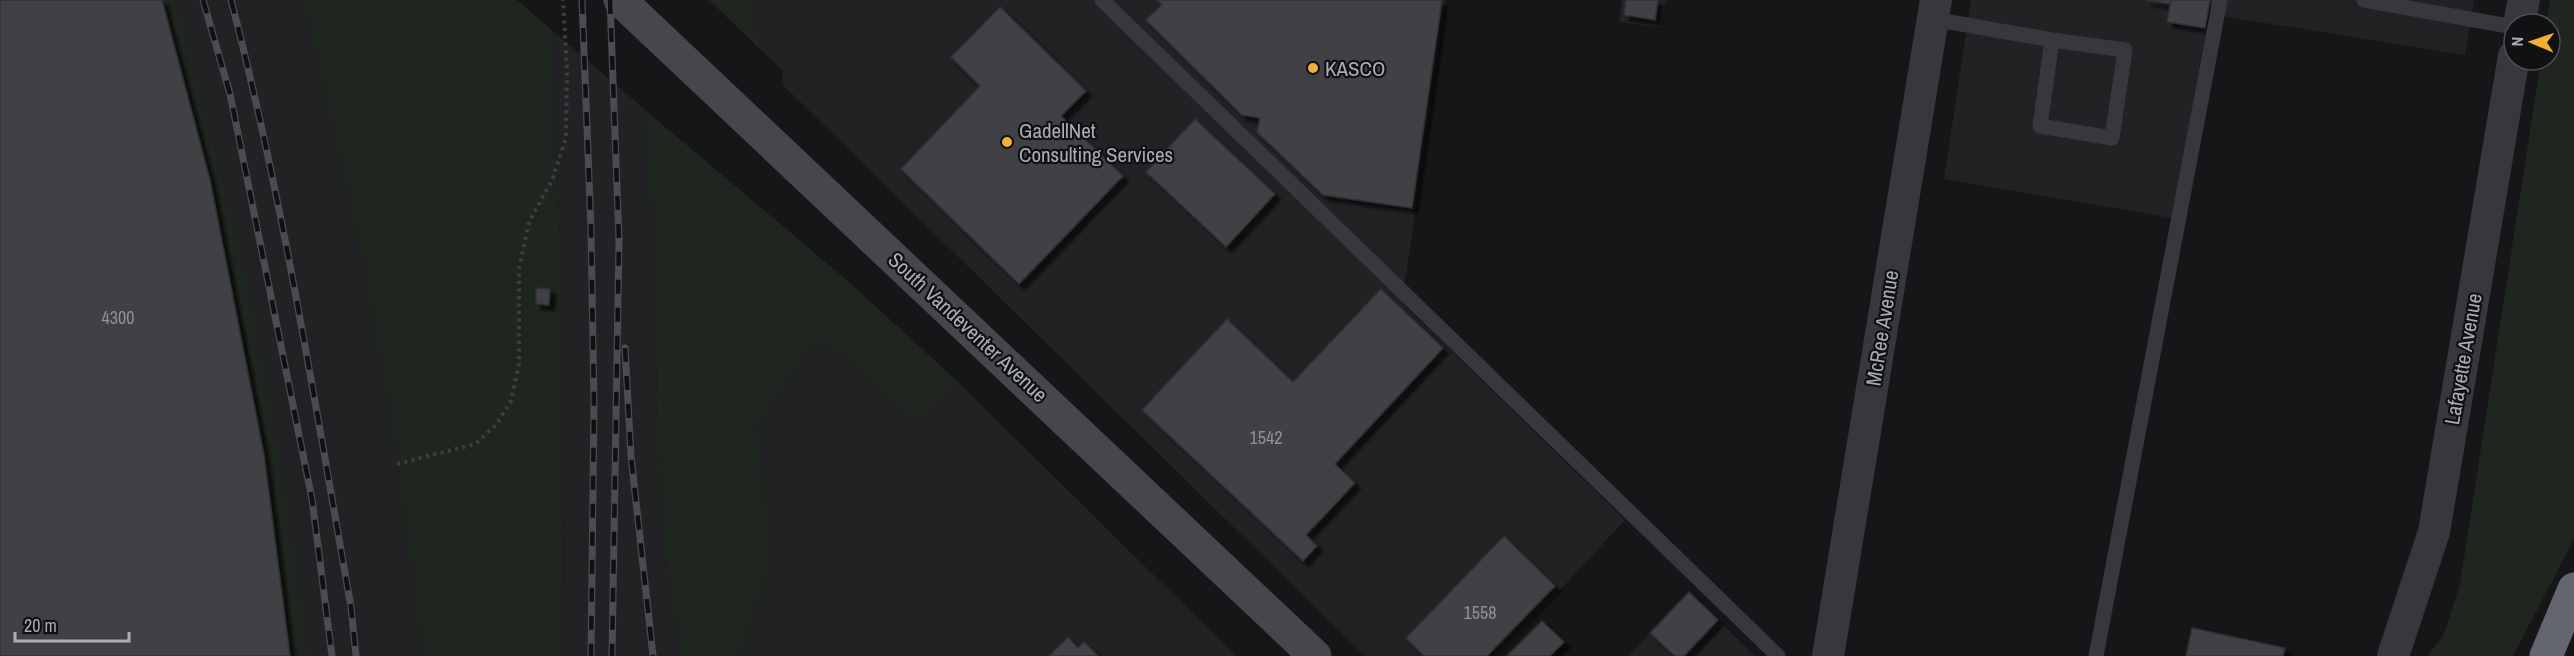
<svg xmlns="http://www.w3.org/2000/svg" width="2574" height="656" font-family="'Archivo Narrow',sans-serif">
<defs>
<filter id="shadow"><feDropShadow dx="5.5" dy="5.5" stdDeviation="1.5" flood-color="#0009"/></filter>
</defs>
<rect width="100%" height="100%" fill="#161618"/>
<!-- built -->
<g fill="#222225">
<polygon points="178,0 303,0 364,268 392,430 422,656 311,656 276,428 243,257"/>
<polygon points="754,0 1446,0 1402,303 1625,520 1499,656 1365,656 783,85 782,70 760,49"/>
<polygon points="1622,0 1666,0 1661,28 1619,22"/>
<polygon points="1971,0 2474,0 2465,55 2209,14 2172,218 1944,179"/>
<polygon points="553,31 644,109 656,309 657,454 667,583 682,656 564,656 562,283 552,62"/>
<polygon points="814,341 847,358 915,423 957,381 1236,656 740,656 773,559 757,426"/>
<polygon points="1718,620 1755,656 1684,656"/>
<polygon points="1650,633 1675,656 1628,656"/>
</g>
<!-- green -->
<g fill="#1e261f">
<polygon points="162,0 178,0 243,257 276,428 311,656 290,656 264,455"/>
<polygon points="303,0 517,0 553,31 552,62 562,283 564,656 422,656 392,430 364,268"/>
<polygon points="709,0 754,0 760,49"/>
<polygon points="2550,0 2574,0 2574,539 2513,656 2428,656 2444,634 2460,584 2541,60 2550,60 2550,24 2546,24"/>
<polygon points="644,109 849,282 957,381 915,423 847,358 814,342 757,426 773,559 740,656 682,656 667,583 657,454 656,309"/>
</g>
<!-- building -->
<g fill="#404145" stroke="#303034" stroke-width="1.5" filter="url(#shadow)">
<polygon points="0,0 162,0 210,180 264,455 290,656 0,656"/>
<polygon points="1157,0 1442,0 1412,208 1323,195 1257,132 1260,118 1242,115 1146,20 1162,5"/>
<polygon points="1626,0 1658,0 1655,20 1624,15"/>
<polygon points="2145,0 2171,0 2170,4"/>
<polygon points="2171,0 2210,0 2205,28 2167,22"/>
<polygon points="1000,7 1086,91 1061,116 1123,176 1019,284 901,169 980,86 951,57"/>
<polygon points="1195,119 1275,194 1226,247 1146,172"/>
<polygon points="536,288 550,289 549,305 536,304"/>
<polygon points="1381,289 1443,348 1335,464 1355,483 1306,535 1317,546 1303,561 1142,410 1227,319 1293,382"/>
<polygon points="1504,536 1555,586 1487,656 1424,656 1406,638"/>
<polygon points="1689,592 1718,620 1684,656 1675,656 1650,633"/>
<polygon points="1542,621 1564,642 1550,656 1507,656"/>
<polygon points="2192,628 2285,648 2283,656 2186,656"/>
<polygon points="1068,637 1078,648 1084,642 1098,656 1049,656"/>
</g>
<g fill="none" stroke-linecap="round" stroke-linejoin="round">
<!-- path -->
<polyline stroke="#3d3f44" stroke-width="4" stroke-dasharray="3 4.5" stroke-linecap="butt" points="397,464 475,444 496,425 511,401 519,364 519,269 529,222 552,180 566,138 567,70 563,0"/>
<!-- service -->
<g stroke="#37383d" stroke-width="15">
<polyline points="1102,0 1778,656"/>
<polyline points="2364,0 2514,27"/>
<polyline points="1933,19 2052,40 2040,126 2112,138 2125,50 2052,40"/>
<polyline points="2096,656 2220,0"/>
</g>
<!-- minor -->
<g stroke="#37383d" stroke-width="32">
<polyline points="2519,24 2524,0"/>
<polyline points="1828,656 1936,0"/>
<polyline points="2393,656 2434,532 2514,56"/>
</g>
<!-- secondary -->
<polyline stroke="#45474d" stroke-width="33" points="620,0 1315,656"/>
<!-- motorway -->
<polyline stroke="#63666e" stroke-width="33" points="2546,656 2574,589"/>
<!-- rail casing -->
<g stroke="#4a4c52" stroke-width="7">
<g id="rail">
<polyline points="203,0 230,94 312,499 332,656"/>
<path d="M231 0C283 199 315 404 351 607L356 656"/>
<polyline points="582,0 591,229 594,405 591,656"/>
<polyline points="610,0 619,240 612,656"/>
<polyline points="625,348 631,456 653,656"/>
</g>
</g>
<!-- rail -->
<use href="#rail" stroke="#111113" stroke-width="4.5" stroke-dasharray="14" stroke-linecap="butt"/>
</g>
<!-- markers -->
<g fill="#f2b134" stroke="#111113" stroke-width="2">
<circle cx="1313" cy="68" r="6"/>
<circle cx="1007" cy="142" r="6"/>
</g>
<g text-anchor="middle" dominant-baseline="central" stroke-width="4.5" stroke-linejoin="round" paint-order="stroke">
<!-- number labels -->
<g font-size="18" fill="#8e929b">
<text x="118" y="317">4300</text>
<text x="1266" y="437">1542</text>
<text x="1480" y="612">1558</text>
</g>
<!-- poi labels -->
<g font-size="21" fill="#a8adb8" stroke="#111113" text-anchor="start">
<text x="1325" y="68">KASCO</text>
<text x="1019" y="130">GadellNet<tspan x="1019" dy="24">Consulting Services</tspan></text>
</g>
<!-- street labels -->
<g font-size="21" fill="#a8adb8" stroke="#111113">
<text transform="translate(968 327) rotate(43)">South Vandeventer Avenue</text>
<text transform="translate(1882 328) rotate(-81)">McRee Avenue</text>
<text transform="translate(2463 359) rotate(-80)">Lafayette Avenue</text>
</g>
</g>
<!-- north arrow -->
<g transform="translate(2532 42) rotate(272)"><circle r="28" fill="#111113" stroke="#4d4f55" stroke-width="1.5"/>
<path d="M0-4.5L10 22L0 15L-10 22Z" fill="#f2b134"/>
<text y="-9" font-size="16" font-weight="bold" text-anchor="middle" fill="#a8adb8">N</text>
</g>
<!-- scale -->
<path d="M15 632v9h114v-9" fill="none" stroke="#a8adb8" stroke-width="3"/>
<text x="24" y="632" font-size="18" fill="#a8adb8" stroke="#111113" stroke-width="4.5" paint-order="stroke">20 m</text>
</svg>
